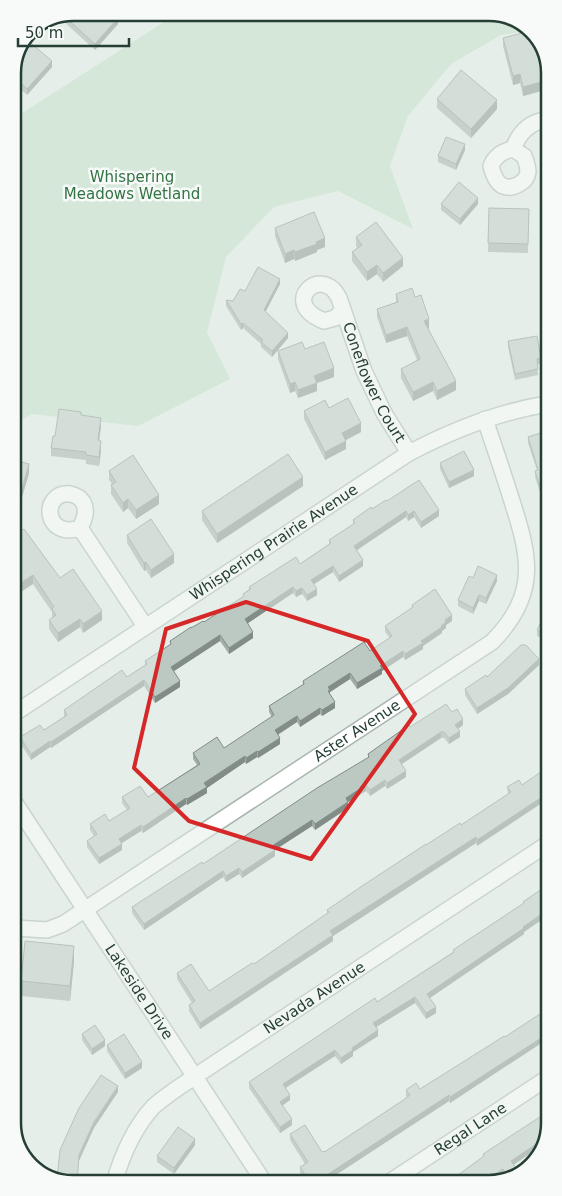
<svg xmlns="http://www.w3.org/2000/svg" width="562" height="1196" font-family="'DejaVu Sans',sans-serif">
<rect width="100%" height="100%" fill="#e6eee9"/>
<!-- green -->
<polygon fill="#c1ddc4" points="178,13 493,13 526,25 530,31 501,35 451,64 408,116 390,166 413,229 338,191 274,207 226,257 207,332 230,379 138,426 32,414 14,424 13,119"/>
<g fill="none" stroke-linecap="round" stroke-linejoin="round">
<!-- minor casing -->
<g stroke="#a9b6af" stroke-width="18">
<g id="minor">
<path d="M513 149 524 156C526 161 528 167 528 172 527 182 513 190 503 186 496 183 493 174 491 166 495 156 502 151 513 149Z"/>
<path d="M513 149C519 133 529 122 546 120"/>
<path id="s1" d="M343 310 335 318 324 321C278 303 322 263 339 298L364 371 384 413 409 453"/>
<path d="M80 528C43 540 41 491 70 494 75 495 80 497 83 502 88 511 84 520 80 528L145 626"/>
<path id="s2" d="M15 713 409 453C453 430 498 412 547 404"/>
<path id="s3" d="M15 803 264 1182"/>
<path id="s4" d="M15 928 47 930 63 924 492 642C541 592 529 554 510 495 502 469 493 444 485 419"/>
<path id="s5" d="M391 1181 549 1077"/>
<path id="s6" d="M114 1183C122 1155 133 1129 153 1107 165 1096 181 1086 194 1077L549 843"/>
</g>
</g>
<!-- minor -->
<use href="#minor" stroke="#fff" stroke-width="15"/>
</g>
<!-- wall -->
<g fill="#a1ada7">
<polygon points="73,12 118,24 95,50 62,20 62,17"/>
<polygon points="503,38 544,77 545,90 523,96 520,83 513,85 503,46"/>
<polygon points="52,67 27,95 13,82 13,70"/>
<polygon points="437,99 497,109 471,138 437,108"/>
<polygon points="465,150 456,170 438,162 438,156"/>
<polygon points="547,189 547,205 542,201 542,195"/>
<polygon points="441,204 478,204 460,225 441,210"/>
<polygon points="489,208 529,209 528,253 488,252"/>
<polygon points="275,228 325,247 317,250 317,252 295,261 294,259 285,263 275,236"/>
<polygon points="356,237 403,266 383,282 377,274 367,281 352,261 352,252 357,248 356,246"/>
<polygon points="280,284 265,312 288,338 272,357 261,347 261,344 243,328 241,330 226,306 226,300 233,301 245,291"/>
<polygon points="396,294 415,297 429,328 428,328 456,390 437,400 433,391 413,401 401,378 401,369 417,360 407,336 386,343 377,317 377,309 396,302"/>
<polygon points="508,341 541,358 541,364 537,364 538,375 515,380 508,347"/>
<polygon points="305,349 334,377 317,383 317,391 298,398 295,391 290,393 278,359 278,351"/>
<polygon points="329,408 361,432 346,440 346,449 325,460 304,419 304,411"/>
<polygon points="81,415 101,426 99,441 101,450 99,466 86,464 86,460 51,456 51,448 55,436"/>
<polygon points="547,431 548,503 544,494 541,495 535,477 535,471 537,470 528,443 528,437"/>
<polygon points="14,460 29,473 21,500 21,508 18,521 14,520"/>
<polygon points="440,463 474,476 449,488 440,469"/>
<polygon points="109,471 159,504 136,519 128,508 123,512 111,494 111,485 112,484 109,480"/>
<polygon points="303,486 217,543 202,520 202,511"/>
<polygon points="387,501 439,516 421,528 414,517 408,521 406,517 357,550 363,566 339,582 333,572 314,584 317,595 307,601 302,594 296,597 293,593 248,623 253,638 229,654 220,641 174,671 180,687 155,703 144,686 51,748 50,747 31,760 20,743 20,737 44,730 64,717 64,710 127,677 145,665 145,661 170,645 170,641 191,628 204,622 243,597 243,594 249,589 249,587 300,564 329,544 329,540 353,525 353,520"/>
<polygon points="127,535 174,563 151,578 146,570 144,571 127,543"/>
<polygon points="14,536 60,578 102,620 83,633 80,627 58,642 49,629 49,620 52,618 52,612 33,584 19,593 14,585"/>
<polygon points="473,578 497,581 486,604 479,601 473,614 458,606 458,600"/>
<polygon points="412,605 452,621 446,625 446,628 442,631 442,633 423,646 423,649 405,660 403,657 382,671 382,674 357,689 350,679 330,692 330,694 335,708 322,716 320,714 300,727 297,722 278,735 280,744 258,758 257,757 246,764 245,762 207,788 207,793 187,805 186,804 143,833 141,831 121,843 122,850 99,864 87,847 87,841 94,836 90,830 90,824 109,821 127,810 122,803 122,797 148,797 197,765 193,759 193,753 224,748 272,717 269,712 269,706 303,685 303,681 370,651 390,638 385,632 385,626 412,608"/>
<polygon points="548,609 548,642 537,636 537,630"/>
<polygon points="539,665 508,694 477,714 465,695 465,689 487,677"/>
<polygon points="452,712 463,725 458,729 460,737 449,744 444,738 441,738 401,764 406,777 387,789 385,786 370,796 366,791 348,802 348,808 315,830 312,826 274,850 275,856 242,878 239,874 226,882 223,877 144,930 132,913 132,907 203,864 368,758 368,754 410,727"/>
<polygon points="519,780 477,846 476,843 333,936 333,941 200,1029 189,1011 189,1005 192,1003 177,979 177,973 209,991 254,964 327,914 327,910 426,845 461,825 508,794 507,787"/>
<polygon points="549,884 524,932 524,934 429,998 436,1013 426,1019 415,1003 376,1027 378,1036 353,1052 353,1056 341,1064 335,1056 286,1088 290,1100 282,1106 292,1125 280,1133 249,1088 249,1082 377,1002 453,952 453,950 523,904 523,902"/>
<polygon points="74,961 70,1001 21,996 21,981"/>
<polygon points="549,1008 549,1038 450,1103 449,1101 325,1182 306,1182 300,1173 300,1167 305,1164 290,1140 290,1134 322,1152 326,1151 402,1101 407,1097 406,1096 406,1090 420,1089 505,1037"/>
<polygon points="82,1034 105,1046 92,1055 82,1040"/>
<polygon points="107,1045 142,1068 125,1079 107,1051"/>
<polygon points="549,1126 542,1145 514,1165 516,1174 506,1180 503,1175 495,1180 450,1181 483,1157 483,1154"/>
<polygon points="195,1145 174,1174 157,1162 157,1156"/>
</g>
<!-- shaded-wall -->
<g fill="#838d88">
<polygon points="118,18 118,24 95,50 95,44"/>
<polygon points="52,61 52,67 27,95 27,89"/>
<polygon points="546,68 546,77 542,78 542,69"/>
<polygon points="520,74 520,83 513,85 513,76"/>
<polygon points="545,81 545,90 523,96 523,87"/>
<polygon points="497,100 497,109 471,138 471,129"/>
<polygon points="465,144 465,150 456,170 456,164"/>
<polygon points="478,198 478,204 460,225 460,219"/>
<polygon points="325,238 325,247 317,250 317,252 295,261 295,252"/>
<polygon points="294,250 294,259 285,263 285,254"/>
<polygon points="403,258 403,266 383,282 383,273"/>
<polygon points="377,265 377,274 367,281 367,272"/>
<polygon points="280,279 280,284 264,315 264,310"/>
<polygon points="429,319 429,328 424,330 424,321"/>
<polygon points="243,323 243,328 241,330 241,324"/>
<polygon points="407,327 407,336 386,343 386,335"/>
<polygon points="288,333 288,338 272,357 272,351"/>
<polygon points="334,368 334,377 317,383 317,391 298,398 298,390 314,376"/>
<polygon points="456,381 456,390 437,400 437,391"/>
<polygon points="295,382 295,391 290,393 290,384"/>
<polygon points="433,382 433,391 413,401 413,392"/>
<polygon points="101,418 101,426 98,449 98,440"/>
<polygon points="361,423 361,432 342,442 342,433"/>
<polygon points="101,441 101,450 99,466 99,457"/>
<polygon points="346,441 346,449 325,460 325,452"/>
<polygon points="29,464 29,473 19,508 19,499"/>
<polygon points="474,470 474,476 449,488 449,482"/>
<polygon points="303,477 303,486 217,543 217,534"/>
<polygon points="544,488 544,494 541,495 541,489"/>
<polygon points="159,495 159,504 136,519 136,510"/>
<polygon points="128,499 128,508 123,512 123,503"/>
<polygon points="21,500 21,508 18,521 18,513"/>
<polygon points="439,510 439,516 421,528 421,522"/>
<polygon points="406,511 406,517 354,552 354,546"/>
<polygon points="414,511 414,517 408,521 408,515"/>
<polygon points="174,554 174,563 151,578 151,570"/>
<polygon points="363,560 363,566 339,582 339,576"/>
<polygon points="146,562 146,570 144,571 144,563"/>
<polygon points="333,566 333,572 311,586 311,580"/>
<polygon points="33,575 33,584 19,593 19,584"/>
<polygon points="497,575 497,581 486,604 486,598"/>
<polygon points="293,587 293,593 245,625 245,619"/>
<polygon points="302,588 302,594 296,597 296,591"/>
<polygon points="317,589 317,595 307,601 307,595"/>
<polygon points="479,595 479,601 473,614 473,608"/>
<polygon points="102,611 102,620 83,633 83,624"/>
<polygon points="452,615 452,621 446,625 446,628 442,631 442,633 423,646 423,649 405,660 405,654 441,626 445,620"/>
<polygon points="80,619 80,627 58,642 58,633"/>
<polygon points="253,632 253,638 229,654 229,648"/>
<polygon points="220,635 220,641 171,673 171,667"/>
<polygon points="403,651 403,657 382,671 382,674 357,689 357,683 380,666"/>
<polygon points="539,659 539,665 508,694 477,714 477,708"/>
<polygon points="19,669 19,675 14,678 14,672"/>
<polygon points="350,673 350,679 330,692 330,696 328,697 328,687"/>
<polygon points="144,680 144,686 51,748 51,742"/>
<polygon points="180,681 180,687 155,703 155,697"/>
<polygon points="335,702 335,708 322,716 322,710"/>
<polygon points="320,708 320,714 300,727 300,721"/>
<polygon points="297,716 297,722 275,736 275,730"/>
<polygon points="463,719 463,725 455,731 455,725"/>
<polygon points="460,731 460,737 449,744 449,738"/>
<polygon points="441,732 441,738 399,766 399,760"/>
<polygon points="280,738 280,744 258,758 258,752"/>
<polygon points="50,741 50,747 31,760 31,754"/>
<polygon points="257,751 257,757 246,764 246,758"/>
<polygon points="245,756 245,762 207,788 207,793 187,805 187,799 204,783"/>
<polygon points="406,771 406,777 387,789 387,783"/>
<polygon points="385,780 385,786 370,796 370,790"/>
<polygon points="366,785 366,791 348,802 348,808 315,830 315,824 346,798"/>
<polygon points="548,793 548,799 477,846 477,840"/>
<polygon points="186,798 186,804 143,833 143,827"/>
<polygon points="312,820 312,826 272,852 272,846"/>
<polygon points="141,825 141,831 119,845 119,839"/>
<polygon points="476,837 476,843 333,936 333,941 200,1029 200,1023 330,931"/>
<polygon points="122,844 122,850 99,864 99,858"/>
<polygon points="275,850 275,856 242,878 242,872"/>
<polygon points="239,868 239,874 226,882 226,876"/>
<polygon points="223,871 223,877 144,930 144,924"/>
<polygon points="549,909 549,915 524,932 524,934 427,1000 427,994"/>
<polygon points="74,946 74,961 70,1001 70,986"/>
<polygon points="415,997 415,1003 373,1029 373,1023"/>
<polygon points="436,1007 436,1013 426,1019 426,1013"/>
<polygon points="378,1030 378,1036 353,1052 353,1056 341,1064 341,1058 352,1048"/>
<polygon points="549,1033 549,1038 450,1103 450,1097"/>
<polygon points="105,1040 105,1046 92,1055 92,1049"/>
<polygon points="335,1050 335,1056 283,1089 283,1084"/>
<polygon points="142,1062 142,1068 125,1079 125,1073"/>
<polygon points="118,1086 118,1092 94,1128 79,1161 77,1183 79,1155 94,1122"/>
<polygon points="290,1095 290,1100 280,1107 280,1102"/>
<polygon points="449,1095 449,1101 325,1182 316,1182"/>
<polygon points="292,1119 292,1125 280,1133 280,1127"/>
<polygon points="545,1138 542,1145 511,1166 511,1161"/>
<polygon points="195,1139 195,1145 174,1174 174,1168"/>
<polygon points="516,1168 516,1174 506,1180 506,1174"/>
<polygon points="503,1169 503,1175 495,1180 486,1180"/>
</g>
<!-- building -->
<g fill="#bbc9c2" stroke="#838d88">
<polygon points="73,12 112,13 118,18 95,44 64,16"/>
<polygon points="530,31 545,52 546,56 546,68 542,69 545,81 523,87 520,74 513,76 503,38"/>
<polygon points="26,39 52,61 27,89 13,77 13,70"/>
<polygon points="461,70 497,100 471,129 437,99"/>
<polygon points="446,137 465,144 456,164 438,156"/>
<polygon points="459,182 478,198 460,219 441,204"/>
<polygon points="547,189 547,199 542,195"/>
<polygon points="489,208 529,209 528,244 488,243"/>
<polygon points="314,212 325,238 316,242 317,244 295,252 294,250 285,254 275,228"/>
<polygon points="376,222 403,258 383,273 377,265 367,272 352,252 362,245 356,237"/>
<polygon points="258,267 280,279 264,310 288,333 272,351 261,342 263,340 243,323 241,324 226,300 233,301 240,289 245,291"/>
<polygon points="412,288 415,297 421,295 429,319 424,321 456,381 437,391 433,382 413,392 401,369 420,359 407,327 386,335 377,309 398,302 396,294"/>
<polygon points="537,336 541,358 537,359 538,369 515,374 508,341"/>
<polygon points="302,342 305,349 324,342 334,368 314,376 317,383 298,390 295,382 290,384 278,351"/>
<polygon points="348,398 361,423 342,433 346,441 325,452 304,411 325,400 329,408"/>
<polygon points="59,409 81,412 81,415 101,418 98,440 101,441 99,457 86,455 86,452 51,448 53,436 55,436"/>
<polygon points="547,431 548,497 544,488 541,489 535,471 538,470 528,437"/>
<polygon points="464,451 474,470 449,482 440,463"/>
<polygon points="288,454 303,477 217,534 202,511"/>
<polygon points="133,455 159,495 136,510 128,499 123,503 111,485 116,482 109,471"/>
<polygon points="14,460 29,464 19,499 21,500 18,513 14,512"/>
<polygon points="419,480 439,510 421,522 414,511 408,515 406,511 354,546 363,560 339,576 333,566 311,580 317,589 307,595 302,588 296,591 293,587 245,619 253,632 229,648 220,635 171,667 180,681 155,697 144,680 51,742 50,741 31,754 20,737 40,725 44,730 67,715 64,710 122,670 127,677 147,664 145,661 171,644 170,641 191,627 191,628 203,621 204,622 244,596 243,594 251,589 249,587 296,557 300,564 331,543 329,540 355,523 353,520 371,507 372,509 386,500 387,501"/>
<polygon points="151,519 174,554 151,570 146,562 144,563 127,535"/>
<polygon points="24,529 60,578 73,569 102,611 83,624 80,619 58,633 49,620 56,615 52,609 54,607 33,575 19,584 14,577 14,536"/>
<polygon points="478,566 497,575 486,598 479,595 473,608 458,600 469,576 473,578"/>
<polygon points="435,589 452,615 445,620 446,622 441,626 442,627 421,641 423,643 405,654 403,651 380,666 382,668 357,683 350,673 328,687 330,690 328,691 335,702 322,710 320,708 300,721 297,716 275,730 280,738 258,752 257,751 246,758 245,756 204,783 207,787 187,799 186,798 143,827 141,825 119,839 122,844 99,858 87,841 97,834 90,824 105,814 109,821 130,808 122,797 140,786 148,797 200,764 193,753 217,737 224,748 274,715 269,706 304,684 303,681 364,642 370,651 392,636 385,626 413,607 412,605"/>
<polygon points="548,609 548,636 537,630"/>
<polygon points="521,645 526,645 539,659 508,688 477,708 465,689 486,675 487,677"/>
<polygon points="14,661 19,669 14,672"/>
<polygon points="446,704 452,712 457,709 463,719 455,725 460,731 449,738 444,732 441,732 399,760 406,771 387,783 385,780 370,790 366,785 346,798 348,802 315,824 312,820 272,846 275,850 242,872 239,868 226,876 223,871 144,924 132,907 202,862 203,864 317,788 369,757 368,754 409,725 410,727"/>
<polygon points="548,767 548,793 477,840 476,837 330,931 333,935 200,1023 189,1005 195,1001 177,973 191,964 209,991 252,963 254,964 329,912 327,910 362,886 426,844 426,845 460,823 461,825 511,792 507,787 519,780 522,785"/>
<polygon points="549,884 549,909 523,927 524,928 427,994 436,1007 426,1013 415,997 373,1023 378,1030 352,1048 353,1050 341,1058 335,1050 283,1084 290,1095 280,1102 292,1119 280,1127 249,1082 375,998 377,1002 454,952 453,950 524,903 523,902"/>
<polygon points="15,896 20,896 18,914 15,914"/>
<polygon points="25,941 74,946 70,986 21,981"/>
<polygon points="549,1008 549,1033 450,1097 449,1095 316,1182 310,1182 300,1167 308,1162 290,1134 305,1125 322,1152 326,1151 402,1101 410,1095 406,1090 416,1083 420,1089 490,1045 504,1036 505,1037"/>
<polygon points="95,1025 105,1040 92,1049 82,1034"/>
<polygon points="124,1034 142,1062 125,1073 107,1045"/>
<polygon points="101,1075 118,1086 94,1122 79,1155 77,1183 69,1183 57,1179 60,1150 79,1108"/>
<polygon points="549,1111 549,1126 545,1138 511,1161 516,1168 506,1174 503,1169 486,1180 450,1181 484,1156 483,1154"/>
<polygon points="178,1127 195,1139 174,1168 157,1156"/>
<polygon points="153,1174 174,1178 173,1183 152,1183"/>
</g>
<!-- marked area -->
<path d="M0 0H562V1196H0ZM246 602 368 641 415 714 311 859 189 821 134 768 166 629Z" fill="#e6eee9" fill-opacity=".55" fill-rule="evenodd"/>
<path fill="none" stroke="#d62828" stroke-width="4" stroke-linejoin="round" d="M246 602 368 641 415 714 311 859 189 821 134 768 166 629Z"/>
<g text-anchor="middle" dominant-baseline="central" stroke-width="5" stroke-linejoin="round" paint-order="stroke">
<!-- park labels -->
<g font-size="15" fill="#327342" stroke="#f7faf8">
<text x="132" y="177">Whispering<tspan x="132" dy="17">Meadows Wetland</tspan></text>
</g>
<!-- street labels -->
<g font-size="15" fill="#263f35" stroke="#f7faf8">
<text stroke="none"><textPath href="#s1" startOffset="195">Coneflower Court</textPath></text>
<text stroke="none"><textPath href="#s2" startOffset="310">Whispering Prairie Avenue</textPath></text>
<text stroke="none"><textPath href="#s4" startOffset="401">Aster Avenue</textPath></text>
<text stroke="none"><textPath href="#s3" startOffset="226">Lakeside Drive</textPath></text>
<text stroke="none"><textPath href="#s6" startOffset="281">Nevada Avenue</textPath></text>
<text stroke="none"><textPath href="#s5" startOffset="95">Regal Lane</textPath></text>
</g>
</g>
<!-- crop -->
<path d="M0 0H562V1196H0ZM73 21H489A52 52 0 0 1 541 73V1123A52 52 0 0 1 489 1175H73A52 52 0 0 1 21 1123V73A52 52 0 0 1 73 21Z" fill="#f7faf8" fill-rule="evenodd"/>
<path fill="none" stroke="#263f35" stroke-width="2.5" d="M73 21H489A52 52 0 0 1 541 73V1123A52 52 0 0 1 489 1175H73A52 52 0 0 1 21 1123V73A52 52 0 0 1 73 21Z"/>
<!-- scale -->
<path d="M18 38v8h111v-8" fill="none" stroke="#263f35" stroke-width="2.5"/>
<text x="25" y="38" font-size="15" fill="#263f35" stroke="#f7faf8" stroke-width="4" paint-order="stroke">50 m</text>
</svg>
